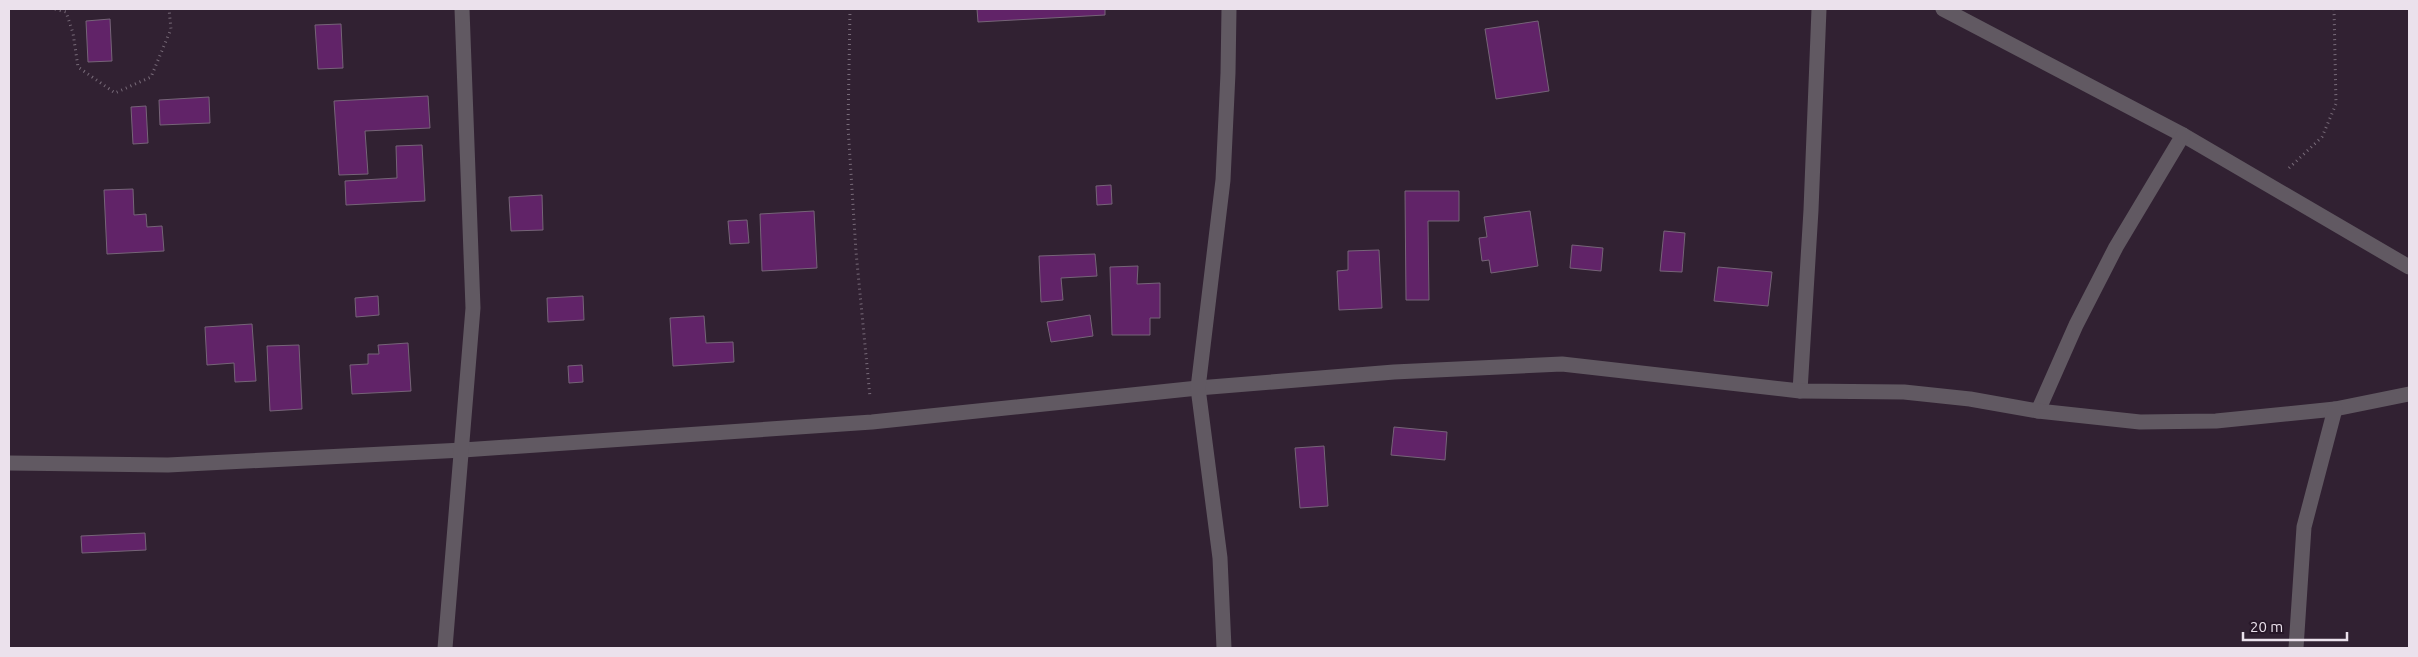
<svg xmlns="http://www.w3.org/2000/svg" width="2418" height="657" font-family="Ubuntu,sans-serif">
<rect width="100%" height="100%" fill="#312132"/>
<!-- building -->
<g fill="#612368" stroke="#766478">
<polygon points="977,9 1105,9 1105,15 978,22"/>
<polygon points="110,19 112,61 88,62 86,21"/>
<polygon points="1538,21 1549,91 1496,99 1485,29"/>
<polygon points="341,24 343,68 318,69 315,25"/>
<polygon points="428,96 430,128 365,131 368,174 339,175 334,101"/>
<polygon points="209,97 210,123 160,125 159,100"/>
<polygon points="146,106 148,143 133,144 131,107"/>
<polygon points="422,145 425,201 346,205 345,181 397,178 396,146"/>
<polygon points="1111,185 1112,204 1097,205 1096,186"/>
<polygon points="133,189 134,215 146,214 147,227 162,226 164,251 107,254 104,190"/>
<polygon points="1405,191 1459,191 1459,221 1428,221 1429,300 1406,300"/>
<polygon points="542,195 543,230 511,231 509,197"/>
<polygon points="814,211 817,268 762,271 760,214"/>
<polygon points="1530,211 1538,266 1491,273 1489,260 1482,261 1479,238 1487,237 1484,217"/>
<polygon points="747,220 749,243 730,244 728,221"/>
<polygon points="1664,231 1685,233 1682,272 1660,271"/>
<polygon points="1572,245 1603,248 1601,271 1570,268"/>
<polygon points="1379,250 1382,308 1339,310 1337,271 1348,270 1348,251"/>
<polygon points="1095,254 1097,276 1061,278 1063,300 1041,302 1039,256"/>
<polygon points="1138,266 1137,284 1160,283 1160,318 1150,318 1150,335 1112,335 1110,267"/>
<polygon points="1718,267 1772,272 1768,306 1714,301"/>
<polygon points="378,296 379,315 356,317 355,298"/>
<polygon points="583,296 584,320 548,322 547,298"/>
<polygon points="1090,315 1093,336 1051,342 1047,322"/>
<polygon points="704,316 706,343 733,342 734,362 673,366 670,318"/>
<polygon points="252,324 256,381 235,382 234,363 207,365 205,327"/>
<polygon points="408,343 411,391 352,394 350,365 368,364 368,354 379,354 378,345"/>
<polygon points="299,345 302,409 270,411 267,346"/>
<polygon points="582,365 583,382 569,383 568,366"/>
<polygon points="1394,427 1447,432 1445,460 1391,455"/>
<polygon points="1324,446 1328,506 1300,508 1295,448"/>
<polygon points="145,533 146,550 82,553 81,536"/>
</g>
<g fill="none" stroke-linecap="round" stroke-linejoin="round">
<!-- path -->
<g stroke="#786b79" stroke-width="3" stroke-dasharray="1 4" stroke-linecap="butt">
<polyline points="55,9 66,12 73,33 78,67 115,93 151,77 171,29 169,9"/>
<polyline points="850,9 848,127 856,252 870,397"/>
<polyline points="2289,168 2322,137 2336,104 2334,9"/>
</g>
<!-- minor -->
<g stroke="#615962" stroke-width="15">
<polyline points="1943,9 2183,135 2409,267"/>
<polyline points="1800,391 1811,210 1819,9"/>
<polyline points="2038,411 2076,325 2116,247 2183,135"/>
<polyline points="9,463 168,465 463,450 872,422 1198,388 1394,372 1562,364 1800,391 1904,392 1970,399 2038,411 2140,422 2216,421 2335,409 2409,394"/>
<polyline points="445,648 473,308 462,9"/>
<polyline points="1224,648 1220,558 1198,388 1223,180 1228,73 1229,9"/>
<polyline points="2296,648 2304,527 2335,409"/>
</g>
</g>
<!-- border -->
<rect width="2418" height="657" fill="none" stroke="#ebe1ec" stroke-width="20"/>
<!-- scale -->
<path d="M2243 632v8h104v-8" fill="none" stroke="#ebe1ec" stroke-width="2.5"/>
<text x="2250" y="632" font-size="15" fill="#ebe1ec" stroke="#271728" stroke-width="4" paint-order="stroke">20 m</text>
</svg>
